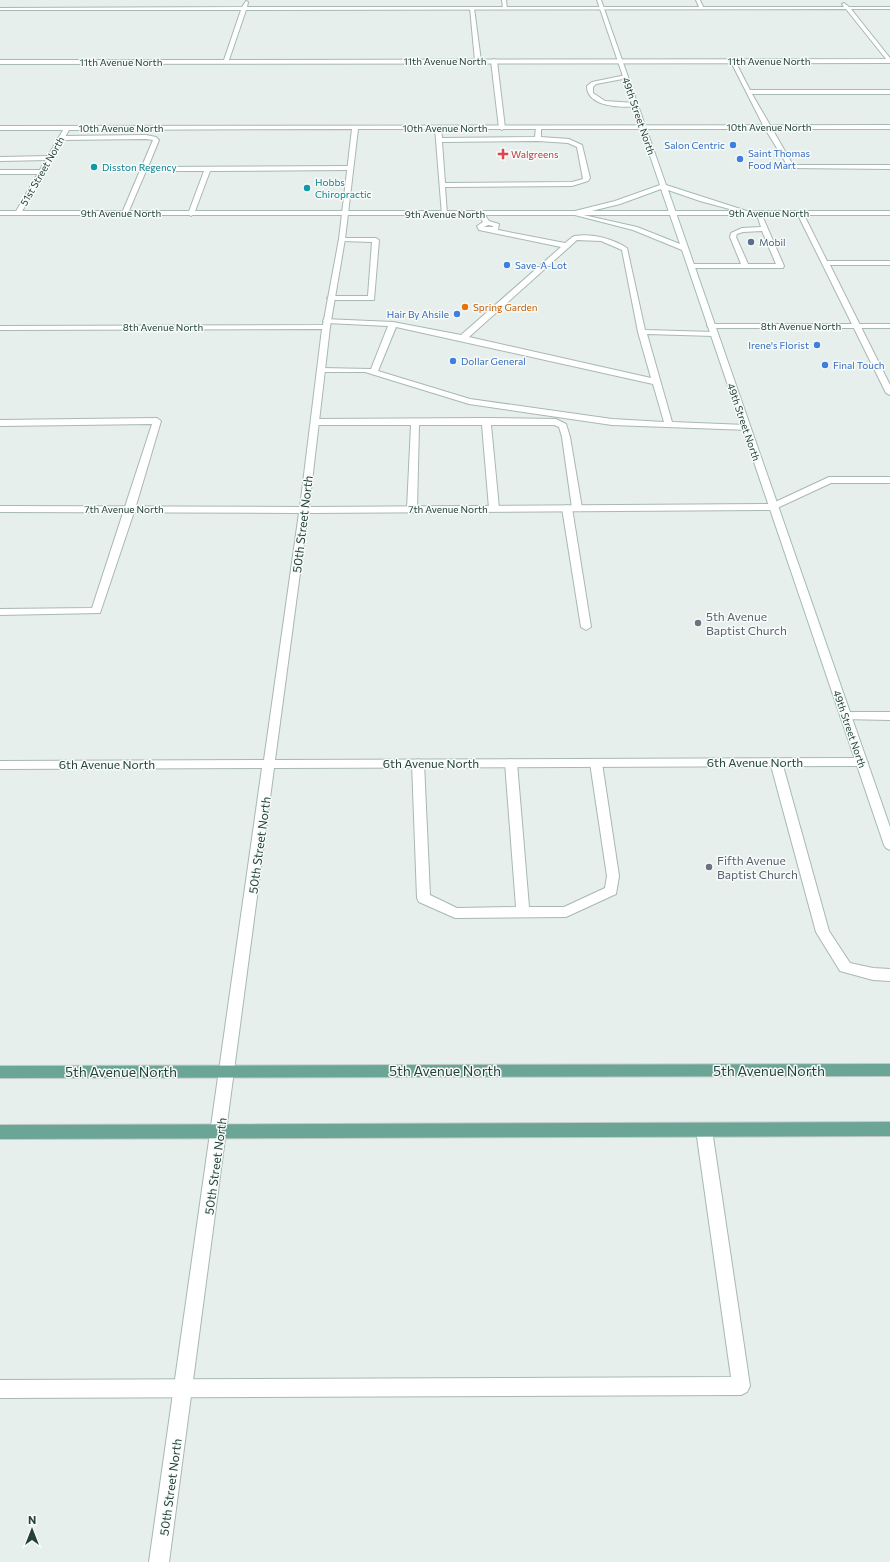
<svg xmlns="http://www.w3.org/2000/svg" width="890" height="1562" font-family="Commissioner,sans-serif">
<rect width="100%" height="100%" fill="#e6efeb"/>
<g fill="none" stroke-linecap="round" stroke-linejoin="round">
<!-- service casing -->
<g stroke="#a8b8b2" stroke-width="2">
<g id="service">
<polygon points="502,0 506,0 507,9 503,8"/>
<polygon points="696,0 700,0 704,9 700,9"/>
<polygon points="472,7 474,8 481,61 478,63 475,61 470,8"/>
<polygon points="494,59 497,61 505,128 502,130 499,128 491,61"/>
<polygon points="730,60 735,61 750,90 890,90 890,94 752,94 793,165 890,165 890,169 789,168 764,127"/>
<path d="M626 75 628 78 596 84 593 87V93L605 101 635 103 637 106C621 108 587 107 587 86L592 82Z"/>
<path d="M438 126 441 128 442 138 535 137 536 127 541 126V137L569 139 582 145 590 178 588 181 572 186 445 187 447 214 442 215 435 128ZM538 141 568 143 577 147 583 179 572 182 445 183 442 142Z"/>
<polygon points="146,135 156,137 159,140 148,167 350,166 353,168 350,170 210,171 194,214 191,216 188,214 204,171 146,171 128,213 125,215 122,213 153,140 146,139 61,140 58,138 61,136"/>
<polygon points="0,157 49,156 52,158 49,160 0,161"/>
<polygon points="0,170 41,170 44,172 41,174 0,174"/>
<path d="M481 211 483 212 489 221 499 224 498 230 565 243C568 241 571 237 575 236 592 233 613 239 627 248L645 330 714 332 718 334 714 336 647 334 672 422 746 425 750 428 749 430 612 425 469 404 365 372H318L317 370 321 368 371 369 388 326 327 323 323 321 324 319 393 322 461 335 561 247 479 230 477 226 483 222 478 213ZM488 225 493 226V227H484ZM577 240 601 241 622 250 638 332 651 378 469 337ZM396 327 653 384 664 422 612 419 470 399 378 371Z"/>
<path d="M756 212 761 213 784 266 783 268H688V264H741L730 237 731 233 742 228 761 227ZM762 231 776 264H748L736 237 737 234 743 232Z"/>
<polygon points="798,212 803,213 827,261 890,261 890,265 830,265 890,385 890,395 886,393 797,213"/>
<polygon points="340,238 376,238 379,240 374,300 331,300 327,298 331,296 368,296 372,242 342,241 340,240"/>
<polygon points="157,418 161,421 135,509 100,613 0,615 0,609 92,608 152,424 0,426 0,420"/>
<polygon points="486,418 556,419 566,424 570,437 582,508 580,510 574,510 572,508 562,437 559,427 554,425 491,425 499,508 494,511 489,508 482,425 419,425 417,509 412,512 407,509 411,425 315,425 311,422 315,419"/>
<polygon points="567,505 572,508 591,627 586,630 581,627 562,508"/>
<polygon points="776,758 782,762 829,931 850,963 873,968 890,969 890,981 873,980 840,971 816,932 770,762"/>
<polygon points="418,759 424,763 430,895 457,908 516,907 505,763 511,759 517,763 529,907 564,907 605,888 607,876 590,763 596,759 602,763 619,876 616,894 566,917 455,918 419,902 417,898 412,763"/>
<polygon points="704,1123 709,1125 712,1130 750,1386 747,1392 741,1395 0,1398 0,1380 731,1377 696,1130 699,1125"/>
</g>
</g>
<!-- minor casing -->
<g stroke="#a8b8b2" stroke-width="2">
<g id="minor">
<path d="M246 1 248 2 247 7H844L842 4 844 3 849 7H890V9H851L890 58V63L0 64V60H224L241 10H0V8L242 7ZM846 9 886 59 229 60 246 10Z"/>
<polygon points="890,125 890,129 358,129 345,239 330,327 309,507 771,504 829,477 890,477 890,483 831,483 773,510 308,513 275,760 862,758 868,762 862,766 274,768 169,1562 149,1562 262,768 0,769 0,761 264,760 299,513 0,512 0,506 300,507 322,329 0,330 0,326 323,325 339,239 352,129 69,130 21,213 18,215 15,213 63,130 0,130 0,126"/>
<polygon points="708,324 890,324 890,328 711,328 707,326"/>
<polygon points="846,712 890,712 890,720 842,719 840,716"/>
</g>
</g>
<!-- tertiary casing -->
<g stroke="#a8b8b2" stroke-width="2">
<rect id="tertiary" x="0" y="211" width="890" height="4"/>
</g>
<!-- secondary casing -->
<g stroke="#a4bbb3" stroke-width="2">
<path id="secondary" d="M597 0H601L666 185 753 213 748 214 700 201 668 190 890 827V850L886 848 884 845 682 250 633 230 567 213 615 201 660 185ZM661 189 680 244 637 227 579 214 620 204Z"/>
</g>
<!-- primary casing -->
<g stroke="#c2cac8" stroke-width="2">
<g id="primary">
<polygon points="890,1064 890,1076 0,1078 0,1066"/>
<polygon points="890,1122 890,1136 0,1139 0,1125"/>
</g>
</g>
<!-- service -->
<use href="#service" fill="#fff" fill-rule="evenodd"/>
<!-- minor -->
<use href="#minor" fill="#fff" fill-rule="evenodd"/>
<!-- tertiary -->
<use href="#tertiary" fill="#fff" fill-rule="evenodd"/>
<!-- secondary -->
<use href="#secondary" fill="#fff" fill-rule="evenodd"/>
<!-- primary -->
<use href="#primary" fill="#6aa596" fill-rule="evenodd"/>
</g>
<!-- markers -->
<g fill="#3f7fe0" stroke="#f7fbf9" stroke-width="1.5">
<circle cx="733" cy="145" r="4"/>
<circle cx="740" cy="159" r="4"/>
<circle cx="507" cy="265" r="4"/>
<circle cx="457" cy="314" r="4"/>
<circle cx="817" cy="345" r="4"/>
<circle cx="453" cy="361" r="4"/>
<circle cx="825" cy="365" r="4"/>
</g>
<path fill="#e0444e" stroke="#f7fbf9" stroke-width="1.5" d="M501 148h4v4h4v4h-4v4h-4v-4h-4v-4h4z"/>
<g fill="#0f9aa8" stroke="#f7fbf9" stroke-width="1.5">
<circle cx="94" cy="167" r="4"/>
<circle cx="307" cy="188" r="4"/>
</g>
<circle fill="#5c6f8a" stroke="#f7fbf9" stroke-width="1.5" cx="751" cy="242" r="4"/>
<circle fill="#e8710a" stroke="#f7fbf9" stroke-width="1.5" cx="465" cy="307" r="4"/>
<g fill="#6b7280" stroke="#f7fbf9" stroke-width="1.5">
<circle cx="698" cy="623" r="4"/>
<circle cx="709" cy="867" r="4"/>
</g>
<g text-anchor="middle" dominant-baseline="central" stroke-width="3" stroke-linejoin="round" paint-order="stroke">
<!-- far-street labels -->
<g font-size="10" fill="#24423a" stroke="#f7fbf9">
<text x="445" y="61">11th Avenue North</text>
<text x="769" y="61">11th Avenue North</text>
<text x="121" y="62">11th Avenue North</text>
<text transform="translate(639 116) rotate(71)">49th Street North</text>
<text x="769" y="127">10th Avenue North</text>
<text x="121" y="128">10th Avenue North</text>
<text x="445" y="128">10th Avenue North</text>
<text transform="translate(42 171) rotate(-60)">51st Street North</text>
<text x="121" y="213">9th Avenue North</text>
<text x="769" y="213">9th Avenue North</text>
<text x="445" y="214">9th Avenue North</text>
<text x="801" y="326">8th Avenue North</text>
<text x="163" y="327">8th Avenue North</text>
<text transform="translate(744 422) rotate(71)">49th Street North</text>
<text x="124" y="509">7th Avenue North</text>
<text x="448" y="509">7th Avenue North</text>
<text transform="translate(850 729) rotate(71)">49th Street North</text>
</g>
<!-- far-shop labels -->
<g font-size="10" fill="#366cbe" stroke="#f7fbf9" text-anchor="start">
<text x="725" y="145" text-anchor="end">Salon Centric</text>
<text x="748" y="153">Saint Thomas<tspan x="748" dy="12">Food Mart</tspan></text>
<text x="515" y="265">Save-A-Lot</text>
<text x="449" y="314" text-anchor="end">Hair By Ahsile</text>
<text x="809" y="345" text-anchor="end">Irene's Florist</text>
<text x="461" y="361">Dollar General</text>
<text x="833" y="365">Final Touch</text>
</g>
<!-- far-health labels -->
<g font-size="10" fill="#be3a42" stroke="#f7fbf9" text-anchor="start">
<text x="511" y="154">Walgreens</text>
</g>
<!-- far-culture labels -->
<g font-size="10" fill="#0d838f" stroke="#f7fbf9" text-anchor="start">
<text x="102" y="167">Disston Regency</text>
<text x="315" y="182">Hobbs<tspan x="315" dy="12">Chiropractic</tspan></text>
</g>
<!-- far-service labels -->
<g font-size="10" fill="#4e5e75" stroke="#f7fbf9" text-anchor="start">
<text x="759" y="242">Mobil</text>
</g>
<!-- far-food labels -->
<g font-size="10" fill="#c56008" stroke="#f7fbf9" text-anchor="start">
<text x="473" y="307">Spring Garden</text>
</g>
<!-- street labels -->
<g font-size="12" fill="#24423a" stroke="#f7fbf9">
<text transform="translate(302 524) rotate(-83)">50th Street North</text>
<text x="755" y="762">6th Avenue North</text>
<text x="431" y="763">6th Avenue North</text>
<text x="107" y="764">6th Avenue North</text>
<text transform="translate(259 845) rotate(-82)">50th Street North</text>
<text transform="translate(215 1166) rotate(-82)">50th Street North</text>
<text transform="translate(170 1487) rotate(-82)">50th Street North</text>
</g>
<!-- worship labels -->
<g font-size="12" fill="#5b616d" stroke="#f7fbf9" text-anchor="start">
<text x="706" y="616">5th Avenue<tspan x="706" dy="14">Baptist Church</tspan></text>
<text x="717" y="860">Fifth Avenue<tspan x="717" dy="14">Baptist Church</tspan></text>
</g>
<!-- near-street labels -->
<g font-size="14" fill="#24423a" stroke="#f7fbf9">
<text x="445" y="1070">5th Avenue North</text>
<text x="769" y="1070">5th Avenue North</text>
<text x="121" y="1071">5th Avenue North</text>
</g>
</g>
<!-- north arrow -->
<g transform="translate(32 1530)" stroke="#f7fbf9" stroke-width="3" paint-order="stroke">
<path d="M0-3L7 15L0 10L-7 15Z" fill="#24423a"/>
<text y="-6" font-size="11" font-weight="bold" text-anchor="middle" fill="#24423a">N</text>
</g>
</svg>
